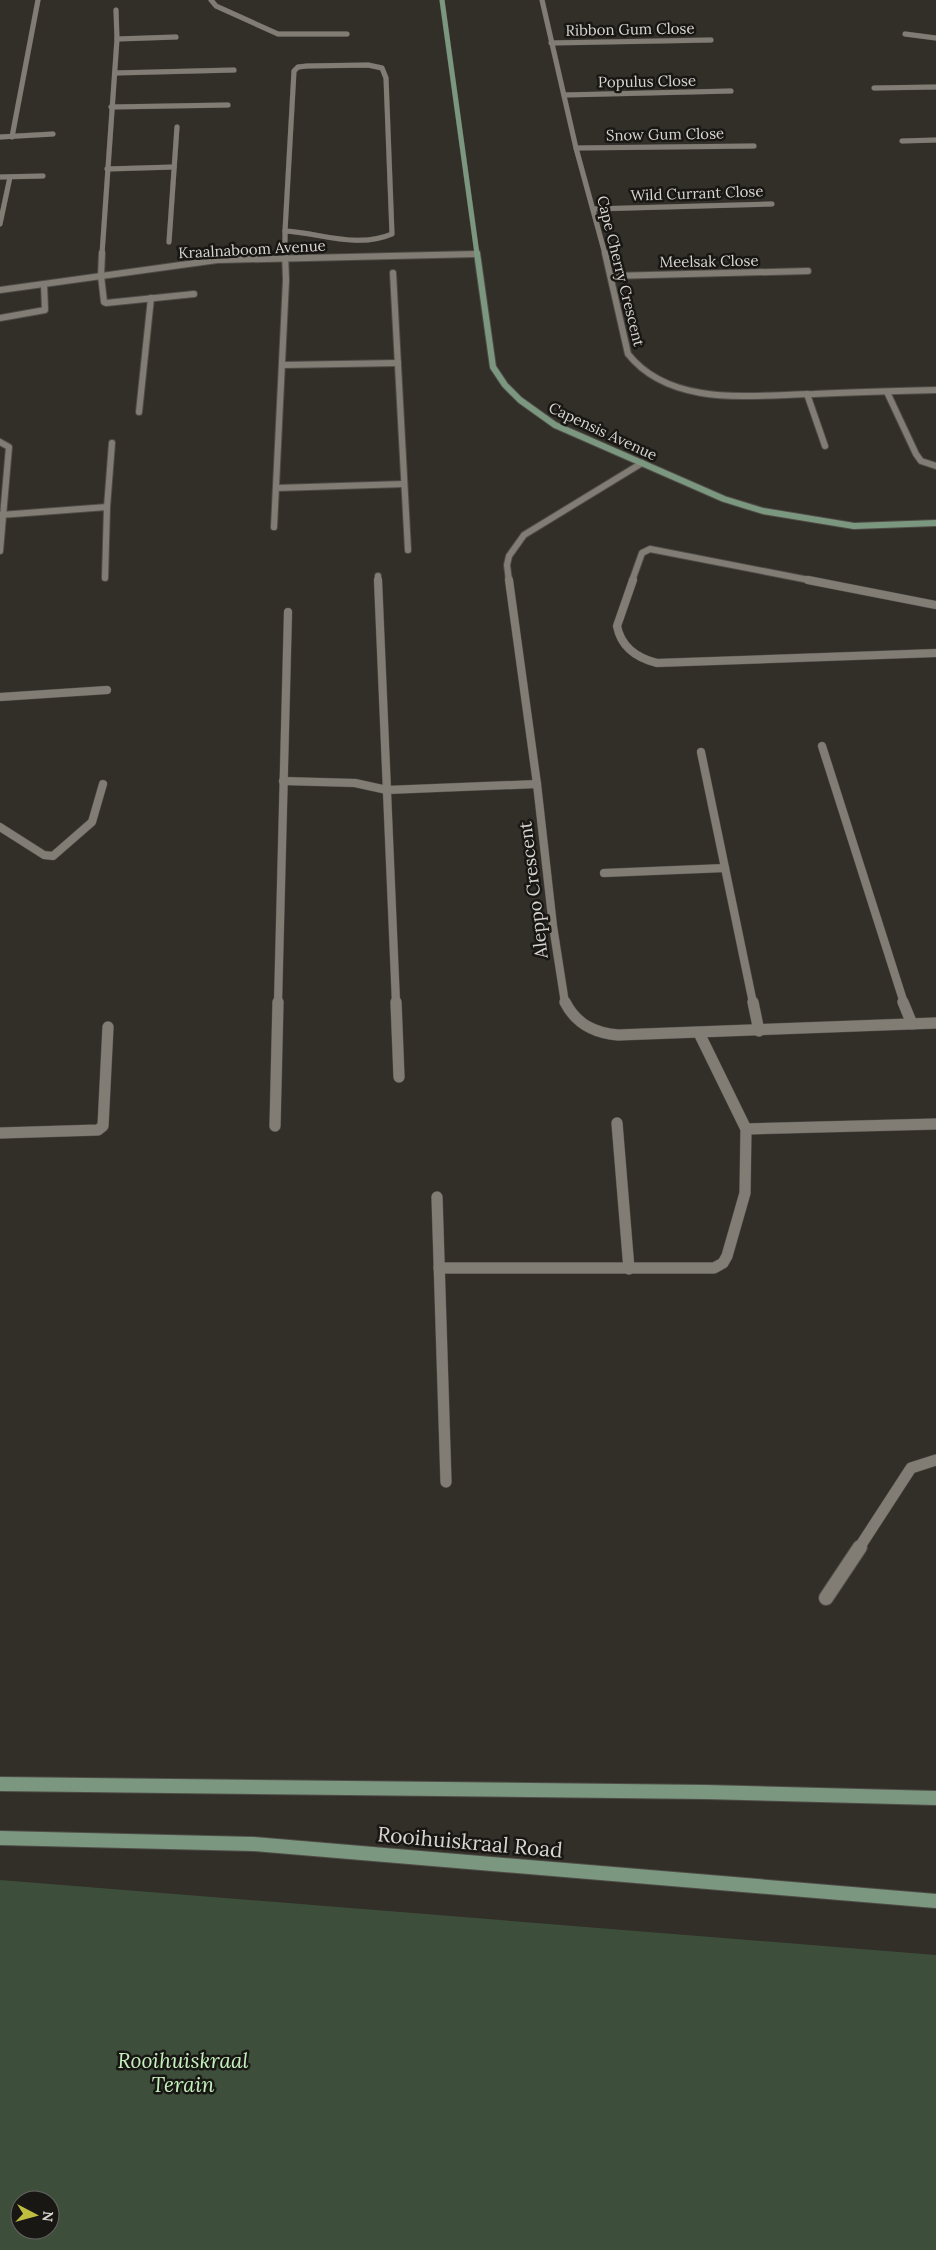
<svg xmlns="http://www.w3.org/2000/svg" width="936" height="2250" font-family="Lora,serif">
<rect width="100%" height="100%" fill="#322e28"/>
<!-- green -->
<path fill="#3d4e3b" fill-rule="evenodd" d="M0 1880 936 1955V2250H0ZM20 2200H50V2230H20Z"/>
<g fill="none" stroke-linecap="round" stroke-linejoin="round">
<!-- lane casing -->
<g stroke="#4f4c47" stroke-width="8">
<g id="lane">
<polyline points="101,276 104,302 106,303 194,294"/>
<polyline points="0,318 45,310 44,284"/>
<polyline points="139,412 151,298"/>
<polyline points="0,442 9,447 0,551"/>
<polyline points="0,515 107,507"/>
<polyline points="105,578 107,507 112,443"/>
</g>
</g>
<!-- street-far4 casing -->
<g stroke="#4f4c47" stroke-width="5.5">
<g id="street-far4">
<polyline points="211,0 216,6 278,34 347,34"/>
<polyline points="542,0 576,148 605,254"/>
<polyline points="905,34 936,38"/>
<polyline points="117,39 176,37"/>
<polyline points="551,43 711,40"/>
<path d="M368 65 382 68 386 78 392 234C357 249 321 233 285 231L294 71 298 67 307 66Z"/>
<polyline points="115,73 234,70"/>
<polyline points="874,88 936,87"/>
<polyline points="564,95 731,91"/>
<polyline points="111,107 228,105"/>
<polyline points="0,137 53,134"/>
<polyline points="12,137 38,0"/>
<polyline points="902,141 936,140"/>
<polyline points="576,148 754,146"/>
<polyline points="107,169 174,167"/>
<polyline points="0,177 43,176"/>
<polyline points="593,209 772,204"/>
<polyline points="0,224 10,177"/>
<polyline points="285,231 285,254"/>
<polyline points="169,242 177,127"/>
<polyline points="102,254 117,39 116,10"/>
<polyline points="472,254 477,254"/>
</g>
</g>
<!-- street-far3 casing -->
<g stroke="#4f4c47" stroke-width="8">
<g id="street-far3">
<path d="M605 253 628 354C671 408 753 395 814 394 855 392 895 391 936 390"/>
<polyline points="393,273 408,550"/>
<polyline points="101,276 102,253"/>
<polyline points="611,276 808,271"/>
<polyline points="0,290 217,260 477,254"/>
<polyline points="282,365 398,363"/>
<polyline points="887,392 916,454 921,461 936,466"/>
<polyline points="807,394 825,446"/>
<polyline points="277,488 404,484"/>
<polyline points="274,527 286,280 285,253"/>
<polyline points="378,576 378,581"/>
<polyline points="509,581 507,565 509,556 524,535 642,463"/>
<polyline points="632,581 642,553 650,549 814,581"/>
</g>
</g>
<!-- street-far2 casing -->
<g stroke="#4f4c47" stroke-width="9">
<g id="street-far2">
<polyline points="378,580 396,1003"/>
<polyline points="509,580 537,784 553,926 565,1003"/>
<path d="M633 580 617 626C621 647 637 658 657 663L936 653"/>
<polyline points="808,580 936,605"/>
<polyline points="0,697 107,690"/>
<polyline points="822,746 904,1003"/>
<polyline points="701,752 753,1003"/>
<polyline points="283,781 355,783 387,790 537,784"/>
<polyline points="0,827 44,855 53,856 92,822 103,784"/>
<polyline points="604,873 725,868"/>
<polyline points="278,1003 288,612"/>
</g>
</g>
<!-- street-far1 casing -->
<g stroke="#4f4c47" stroke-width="12">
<g id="street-far1">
<polyline points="396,1002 399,1077"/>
<path d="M565 1002C576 1024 594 1033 618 1035L936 1023"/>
<polyline points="753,1002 759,1031"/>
<polyline points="903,1002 912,1024"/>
<polyline points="617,1123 629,1269"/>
<polyline points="275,1126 278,1002"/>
<polyline points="746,1129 936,1124"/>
<polyline points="0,1133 98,1130 103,1126 108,1027"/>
<polyline points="437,1197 446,1482"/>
<polyline points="439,1268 714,1268 723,1263 727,1256 745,1193 746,1129 699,1033"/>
<polyline points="859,1548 911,1468 936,1460"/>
</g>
</g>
<!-- street casing -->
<g stroke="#4f4c47" stroke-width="16">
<polyline id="street" points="826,1598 860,1547"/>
</g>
<!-- secondary-far2 casing -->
<g stroke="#4f4c47" stroke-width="5.5">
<polyline id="secondary-far2" points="442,0 477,254"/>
</g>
<!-- secondary-far1 casing -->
<g stroke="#4f4c47" stroke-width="8">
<polyline id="secondary-far1" points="477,253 493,367 505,385 520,400 555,425 724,499 763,511 854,526 936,523"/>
</g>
<!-- secondary casing -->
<g stroke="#4f4c47" stroke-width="16">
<g id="secondary">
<polyline points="0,1784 705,1792 936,1798"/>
<polyline points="0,1838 253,1844 936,1901"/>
</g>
</g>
<!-- lane -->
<use href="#lane" stroke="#817d75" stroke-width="6"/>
<!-- street-far4 -->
<use href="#street-far4" stroke="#817d75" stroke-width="5"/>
<!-- street-far3 -->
<use href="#street-far3" stroke="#817d75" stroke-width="6"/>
<!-- street-far2 -->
<use href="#street-far2" stroke="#817d75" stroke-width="8"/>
<!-- street-far1 -->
<use href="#street-far1" stroke="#817d75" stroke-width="11"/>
<!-- street -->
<use href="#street" stroke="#817d75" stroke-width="14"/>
<!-- secondary-far2 -->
<use href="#secondary-far2" stroke="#7b977f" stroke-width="5"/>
<!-- secondary-far1 -->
<use href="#secondary-far1" stroke="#7b977f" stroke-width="6"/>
<!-- secondary -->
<use href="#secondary" stroke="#7b977f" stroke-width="14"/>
</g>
<g text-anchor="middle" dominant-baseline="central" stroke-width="5" stroke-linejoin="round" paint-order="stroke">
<!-- far-street labels -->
<g font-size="15" fill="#d8d5d1" stroke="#191714">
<text transform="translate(630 29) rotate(-1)">Ribbon Gum Close</text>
<text transform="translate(647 81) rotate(-1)">Populus Close</text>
<text transform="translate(665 134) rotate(-1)">Snow Gum Close</text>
<text transform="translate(697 193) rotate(-2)">Wild Currant Close</text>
<text transform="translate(252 249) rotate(-3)">Kraalnaboom Avenue</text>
<text transform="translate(709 261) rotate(-1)">Meelsak Close</text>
<text transform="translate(621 271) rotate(76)">Cape Cherry Crescent</text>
<text transform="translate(603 431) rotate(25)">Capensis Avenue</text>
</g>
<!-- street labels -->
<g font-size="18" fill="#d8d5d1" stroke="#191714">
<text transform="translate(533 890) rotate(-97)">Aleppo Crescent</text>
</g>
<!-- near-street labels -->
<g font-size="21" fill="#d8d5d1" stroke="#191714">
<text transform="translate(470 1842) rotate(5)">Rooihuiskraal Road</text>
</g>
<!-- near-park labels -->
<g font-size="21" font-style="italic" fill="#c4f0bd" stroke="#191714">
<text x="183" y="2060">Rooihuiskraal<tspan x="183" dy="24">Terain</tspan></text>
</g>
</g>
<!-- north arrow -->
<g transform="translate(35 2215) rotate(96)"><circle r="24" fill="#191714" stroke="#656360"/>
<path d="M0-4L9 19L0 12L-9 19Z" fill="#bfbe41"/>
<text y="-8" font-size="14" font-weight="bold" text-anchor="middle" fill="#d8d5d1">N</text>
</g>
</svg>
